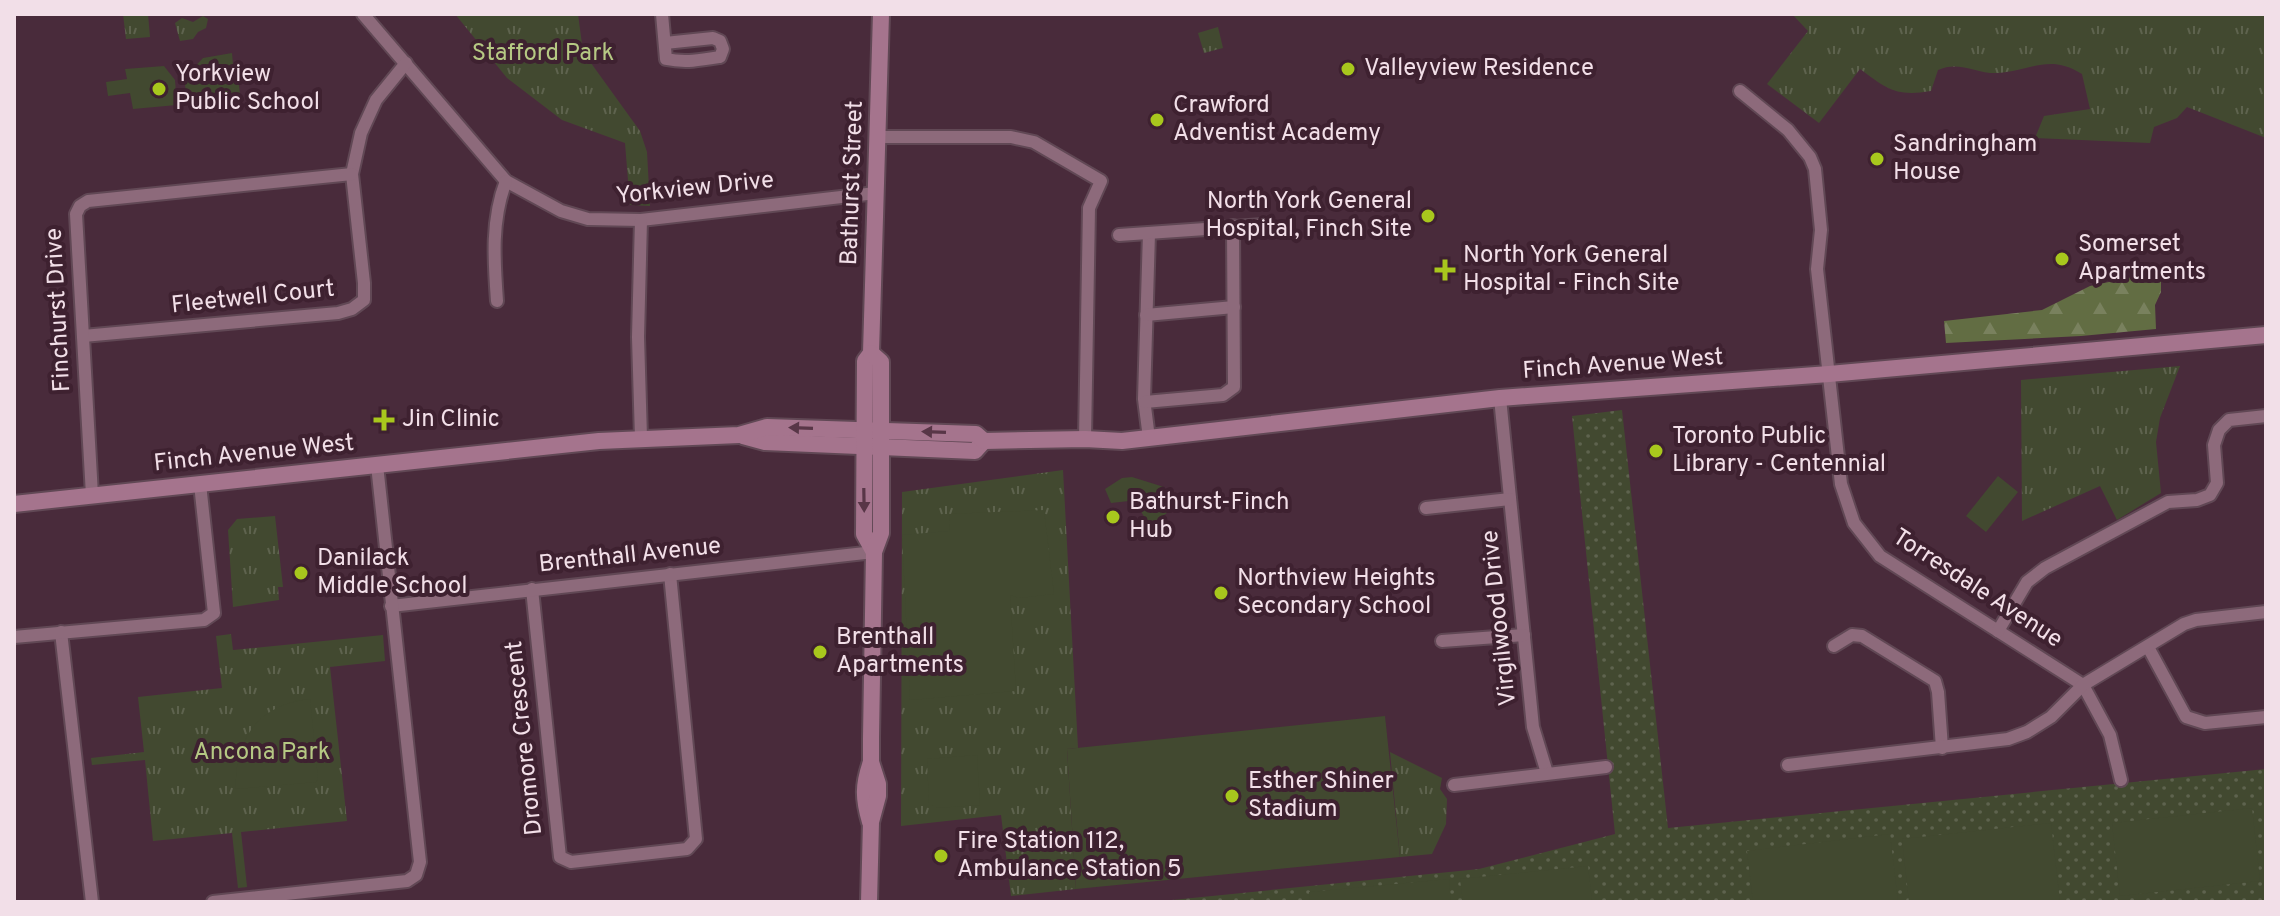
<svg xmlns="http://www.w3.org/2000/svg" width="2280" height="916" font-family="Overpass,sans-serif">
<defs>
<pattern id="grass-dots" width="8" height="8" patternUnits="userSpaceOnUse" patternTransform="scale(2)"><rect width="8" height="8" fill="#424930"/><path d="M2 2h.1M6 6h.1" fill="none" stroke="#5e634e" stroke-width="1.8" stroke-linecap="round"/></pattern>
<pattern id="forest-firs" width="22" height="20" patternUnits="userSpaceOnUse" patternTransform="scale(2)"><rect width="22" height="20" fill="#626d43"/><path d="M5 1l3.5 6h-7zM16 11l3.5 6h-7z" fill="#79815e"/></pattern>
<pattern id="park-tufts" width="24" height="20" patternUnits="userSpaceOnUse" patternTransform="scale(2)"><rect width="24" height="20" fill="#424930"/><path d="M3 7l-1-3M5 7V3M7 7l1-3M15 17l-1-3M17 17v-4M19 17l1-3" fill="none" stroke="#5e634e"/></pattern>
</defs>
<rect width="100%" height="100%" fill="#492b3b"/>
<!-- grass -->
<polygon fill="url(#grass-dots)" points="1622,410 1668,828 2266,769 2266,902 1152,902 1479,869 1615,834 1572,416"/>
<!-- forest -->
<polygon fill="url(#forest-firs)" points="2156,272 2161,278 2161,292 2155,305 2156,329 2081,336 1946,343 1944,321 2042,310 2090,286"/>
<!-- park -->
<g fill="url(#park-tufts)">
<polygon points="123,14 148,14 150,37 126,39"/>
<polygon points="455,14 578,14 583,52 640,131 647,152 650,206 630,205 625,143 562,120 507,78"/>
<path d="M1792 14H2266V138L2187 107 2177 118 2154 127 2150 143 2035 138 2044 116 2090 109 2082 74C2049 53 2031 71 1998 73 1976 74 1959 60 1938 70L1931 91C1896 97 1887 89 1860 69L1819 123 1767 84 1808 31Z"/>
<polygon points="203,16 208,19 206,28 198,32 193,39 180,41 175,23 182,18 193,22"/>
<polygon points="1218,27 1223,48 1204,53 1198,33"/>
<polygon points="2180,366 2160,418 2156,442 2161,493 2117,520 2100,486 2022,521 2021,380"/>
<polygon points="1063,470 1078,748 1067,749 1076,889 1011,896 1001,815 901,826 902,492"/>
<polygon points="275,516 283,587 278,587 279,600 233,607 228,530 237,519"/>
<polygon points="231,634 233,650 383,635 385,661 330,667 347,821 241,832 247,887 238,888 232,833 153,841 145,760 92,765 91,758 144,752 138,697 222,688 216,636"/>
<polygon points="1390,752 1442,778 1440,789 1447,799 1446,824 1432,854 1400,857"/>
</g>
<!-- garden -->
<g fill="#424930">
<polygon points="232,53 234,75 238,75 241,104 188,106 184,78 203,58"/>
<polygon points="164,66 175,80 177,105 133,109 130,93 108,96 106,82 127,79 125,69"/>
<polygon points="1998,476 2018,492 1986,532 1966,516"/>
<polygon points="1132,477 1164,487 1167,513 1149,525 1139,508 1138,500 1111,503 1105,489 1122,478"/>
<polygon points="1044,510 1054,594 1019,598 1010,595 1016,691 910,700 902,535 950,531 949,514"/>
<path d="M310 699 318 779 316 782 236 789C234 739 259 704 310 699Z"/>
<polygon points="1385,716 1400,857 1076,889 1067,749"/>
<polygon points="977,755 980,805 936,808 929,803 927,759"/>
<polygon points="2252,808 2260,881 2120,896 2112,823"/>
<polygon points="2051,823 2060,902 1909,902 1902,839"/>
<polygon points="1890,834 1898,902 1753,902 1747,851"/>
<polygon points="1588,866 1592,902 1463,902 1460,879"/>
<polygon points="1449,879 1451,902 1310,902 1309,892"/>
</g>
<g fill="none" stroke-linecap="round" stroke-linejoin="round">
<!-- minor casing -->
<g stroke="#614855" stroke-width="16">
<g id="minor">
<polyline points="363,14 506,181 561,211 588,219 641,220 876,193"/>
<path d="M662 14 666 59C685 63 702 60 720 57L723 49 720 41 713 38 665 43"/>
<polyline points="1740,91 1788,130 1810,157 1815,169 1821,230 1817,269 1841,484 1854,523 1880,556 2083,685 2110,735 2121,780"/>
<polyline points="879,137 1011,137 1034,142 1101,181 1089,208 1085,439"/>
<polyline points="1149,233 1144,399 1149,438"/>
<polyline points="1119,235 1263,225"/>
<path d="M497 301C494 260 491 220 506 181"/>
<polyline points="1146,315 1234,307"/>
<polyline points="83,336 338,313 352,309 364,300 364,283 352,174 361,133 376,100 406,63"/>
<polyline points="1500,398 1533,727 1547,773"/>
<polyline points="1145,402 1223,395 1234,387 1233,226"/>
<polyline points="641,438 638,337 641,220"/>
<polyline points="92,495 76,214 80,206 88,201 352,174"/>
<polyline points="1426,508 1510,499"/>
<polyline points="532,589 560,857 571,862 687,849 696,839 670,574"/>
<polyline points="391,606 874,552"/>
<polyline points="1998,631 2027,582 2045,568 2168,502 2197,500 2210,495 2217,483 2214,445 2219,430 2229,420 2266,416"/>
<polyline points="61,632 92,902"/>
<polyline points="14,637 204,620 214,613 200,484"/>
<polyline points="1442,641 1524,635"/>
<polyline points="1834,646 1852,635 1862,636 1935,681 1938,692 1942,748"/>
<polyline points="2148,647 2186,717 2205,723 2266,717"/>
<polyline points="1788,765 2008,739 2027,732 2051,717 2083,685 2184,624 2196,620 2266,612"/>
<polyline points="1454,785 1606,767"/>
<polyline points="213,902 407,881 416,875 420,862 377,465"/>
</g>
</g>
<!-- secondary casing -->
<g stroke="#614855" stroke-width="20">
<g id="secondary">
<polyline points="743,436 765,442 975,451 984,441"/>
<polyline points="14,504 599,441 739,435 767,427 976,434 984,441 1085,439 1122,441 1500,398 1829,374 2266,335"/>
<polyline points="874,552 864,534 865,361 871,353 881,14"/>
<path d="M870 822C863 798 863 785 871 762"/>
<polyline points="869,902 871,822 878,796 878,784 871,762 871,738 874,552 881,533 881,362 871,353"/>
</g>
</g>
<!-- minor -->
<use href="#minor" stroke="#8d6a7b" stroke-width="12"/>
<!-- secondary -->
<use href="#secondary" stroke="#a5748d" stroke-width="16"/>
</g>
<!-- one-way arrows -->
<defs><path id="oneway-solid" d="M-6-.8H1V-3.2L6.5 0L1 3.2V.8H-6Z" transform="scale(2)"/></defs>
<g fill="#583647">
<use href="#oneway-solid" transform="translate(801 428) rotate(-178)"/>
<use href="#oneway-solid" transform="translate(934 432) rotate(-178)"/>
<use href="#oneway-solid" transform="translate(864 500) rotate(89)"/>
</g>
<!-- markers -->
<g fill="#a8c71d" stroke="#3e2130" stroke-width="3">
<circle cx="1348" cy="69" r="8"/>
<circle cx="159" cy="89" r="8"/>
<circle cx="1157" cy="120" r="8"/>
<circle cx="1877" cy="159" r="8"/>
<circle cx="1428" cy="216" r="8"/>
<circle cx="2062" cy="259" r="8"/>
<path d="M1441 258h8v8h8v8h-8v8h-8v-8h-8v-8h8z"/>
<path d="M380 408h8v8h8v8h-8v8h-8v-8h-8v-8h8z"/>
<circle cx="1656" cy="451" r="8"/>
<circle cx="1113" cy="517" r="8"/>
<circle cx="301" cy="573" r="8"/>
<circle cx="1221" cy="593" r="8"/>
<circle cx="820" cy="652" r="8"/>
<circle cx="1232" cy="796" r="8"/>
<circle cx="941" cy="856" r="8"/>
</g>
<g text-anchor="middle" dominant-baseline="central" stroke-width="8" stroke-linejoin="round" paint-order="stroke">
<!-- park labels -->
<g font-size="24" fill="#b5c883" stroke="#3e2130">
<text x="543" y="54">Stafford Park</text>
<text x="262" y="753">Ancona Park</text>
</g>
<!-- poi labels -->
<g font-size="24" fill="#f2dfe8" stroke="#3e2130" text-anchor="start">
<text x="1364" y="69">Valleyview Residence</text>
<text x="175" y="75">Yorkview<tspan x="175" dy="28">Public School</tspan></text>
<text x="1173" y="106">Crawford<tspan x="1173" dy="28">Adventist Academy</tspan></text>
<text x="1893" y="145">Sandringham<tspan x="1893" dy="28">House</tspan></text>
<text x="1412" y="202" text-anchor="end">North York General<tspan x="1412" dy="28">Hospital, Finch Site</tspan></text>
<text x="2078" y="245">Somerset<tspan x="2078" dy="28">Apartments</tspan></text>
<text x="1463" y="256">North York General<tspan x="1463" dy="28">Hospital - Finch Site</tspan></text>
<text x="402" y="420">Jin Clinic</text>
<text x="1672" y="437">Toronto Public<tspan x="1672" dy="28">Library - Centennial</tspan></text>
<text x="1129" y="503">Bathurst-Finch<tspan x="1129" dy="28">Hub</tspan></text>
<text x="317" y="559">Danilack<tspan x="317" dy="28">Middle School</tspan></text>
<text x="1237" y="579">Northview Heights<tspan x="1237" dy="28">Secondary School</tspan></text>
<text x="836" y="638">Brenthall<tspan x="836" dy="28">Apartments</tspan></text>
<text x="1248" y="782">Esther Shiner<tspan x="1248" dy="28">Stadium</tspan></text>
<text x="957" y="842">Fire Station 112,<tspan x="957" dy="28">Ambulance Station 5</tspan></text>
</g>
<!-- street labels -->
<g font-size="24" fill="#f2dfe8" stroke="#3e2130">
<text transform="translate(853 183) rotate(-88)">Bathurst Street</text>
<text transform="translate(695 189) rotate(-6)">Yorkview Drive</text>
<text transform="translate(253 298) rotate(-6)">Fleetwell Court</text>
<text transform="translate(59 310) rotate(-93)">Finchurst Drive</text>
<text transform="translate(1623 365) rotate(-4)">Finch Avenue West</text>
<text transform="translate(254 454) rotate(-6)">Finch Avenue West</text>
<text transform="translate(630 556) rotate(-6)">Brenthall Avenue</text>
<text transform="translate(1977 589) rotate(33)">Torresdale Avenue</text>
<text transform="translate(1500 618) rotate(-96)">Virgilwood Drive</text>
<text transform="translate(525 738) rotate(-96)">Dromore Crescent</text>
</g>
</g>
<!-- border -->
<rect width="2280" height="916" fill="none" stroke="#f2dfe8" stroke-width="32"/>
</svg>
